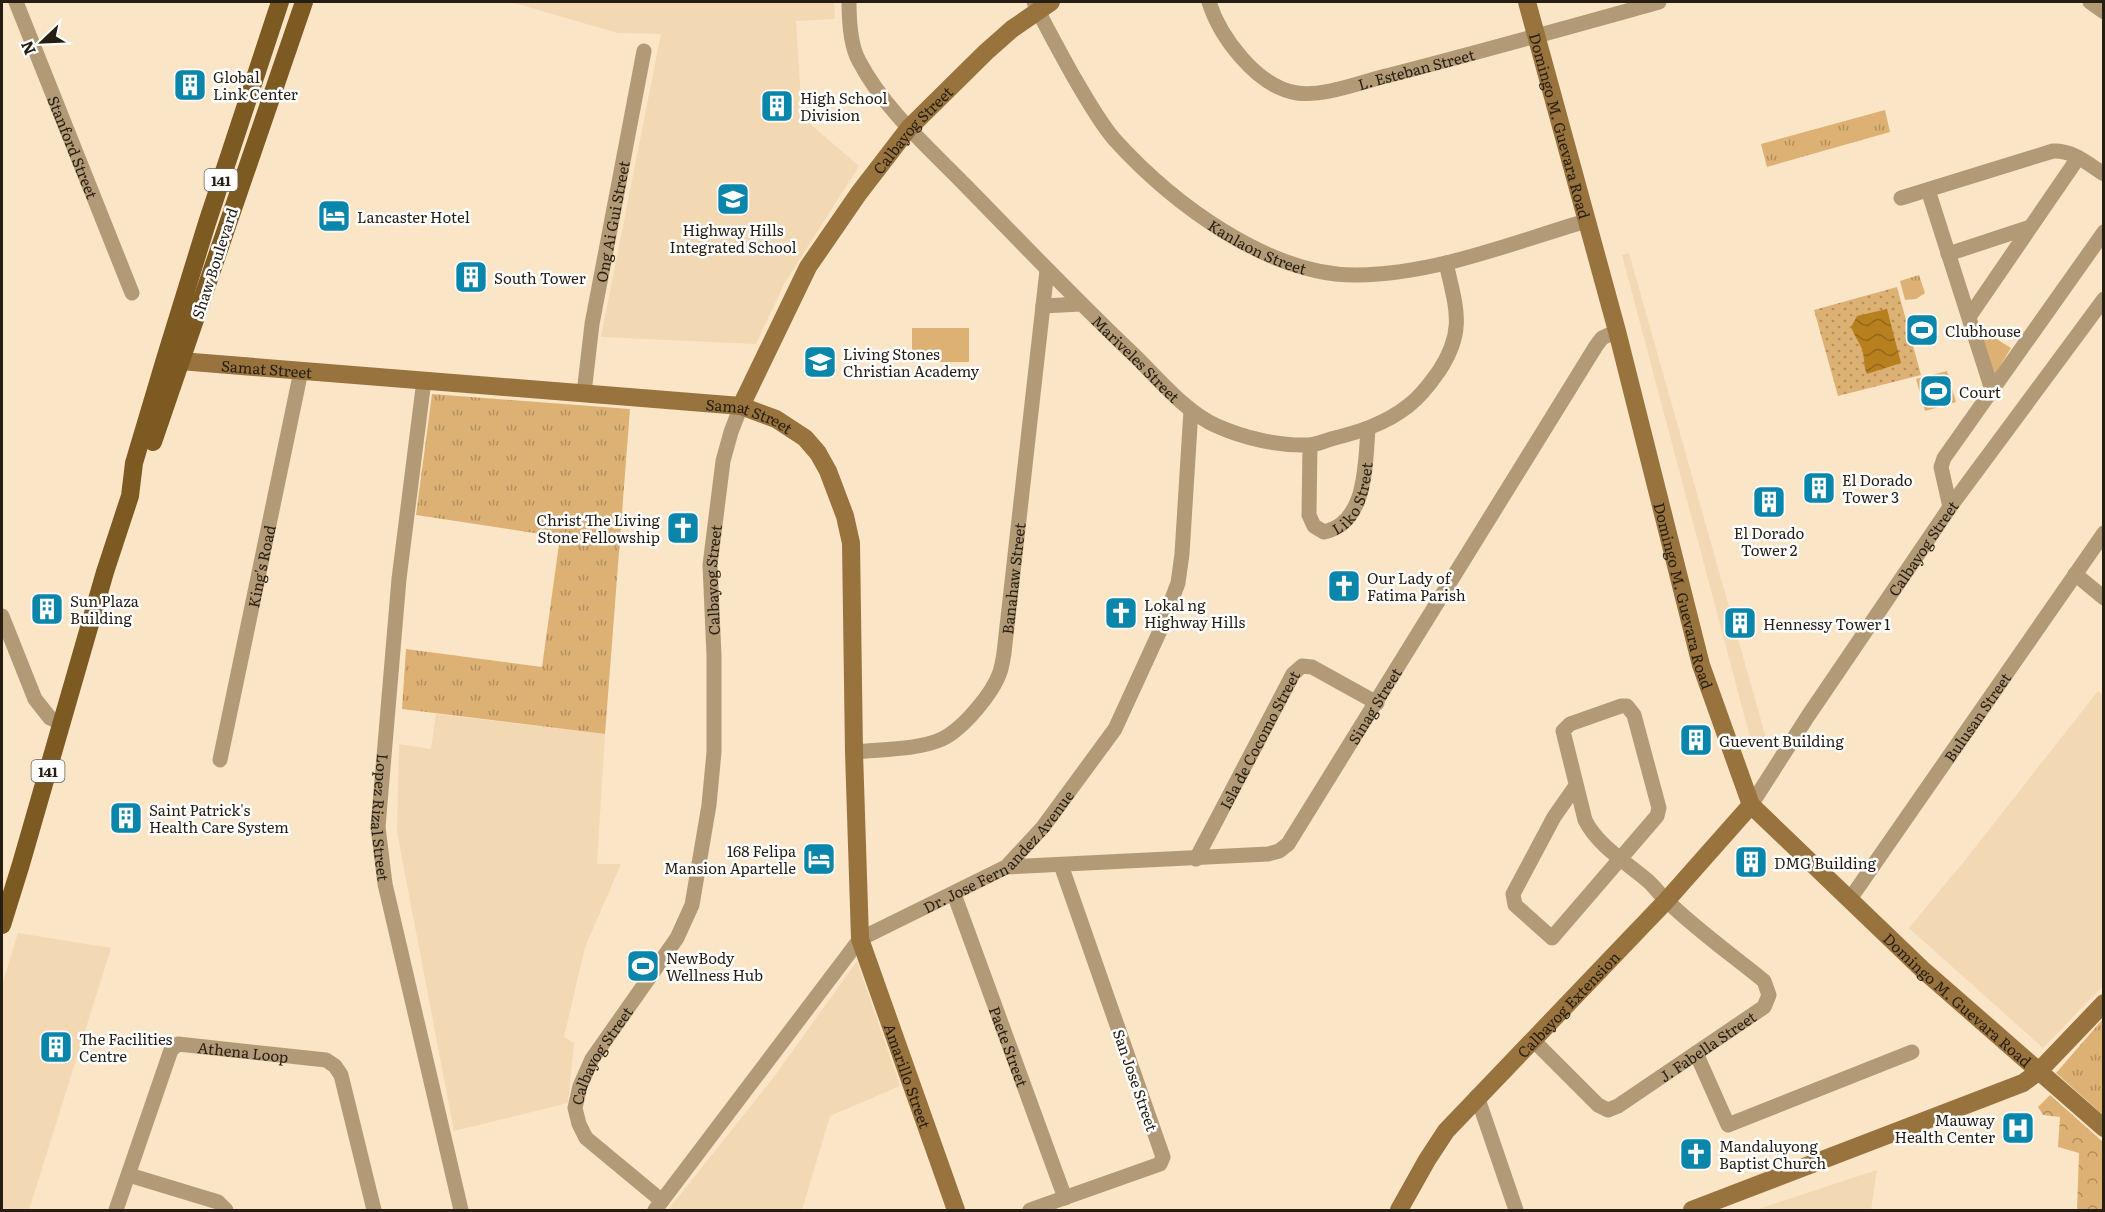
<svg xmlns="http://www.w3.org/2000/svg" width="2105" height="1212" font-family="Literata,serif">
<defs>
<pattern id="grass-tufts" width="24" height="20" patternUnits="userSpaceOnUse" patternTransform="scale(1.5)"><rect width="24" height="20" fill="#ddb174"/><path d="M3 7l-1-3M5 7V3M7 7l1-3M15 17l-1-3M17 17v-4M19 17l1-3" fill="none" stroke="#b38f5e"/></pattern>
<pattern id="forest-crowns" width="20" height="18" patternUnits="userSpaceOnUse" patternTransform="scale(1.5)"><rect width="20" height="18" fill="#ddb174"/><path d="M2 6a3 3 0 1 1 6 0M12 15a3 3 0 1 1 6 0" fill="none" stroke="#b38f5e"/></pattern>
<pattern id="garden-dots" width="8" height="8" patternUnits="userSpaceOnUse" patternTransform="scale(1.5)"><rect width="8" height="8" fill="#ddb174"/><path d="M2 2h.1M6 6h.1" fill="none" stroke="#b38f5e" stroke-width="1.8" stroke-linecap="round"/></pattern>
<pattern id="water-waves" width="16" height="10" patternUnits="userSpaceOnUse" patternTransform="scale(1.5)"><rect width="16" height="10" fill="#b77f1d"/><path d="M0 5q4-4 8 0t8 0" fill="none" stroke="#956718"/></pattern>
</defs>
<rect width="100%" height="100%" fill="#fbe5c7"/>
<!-- built -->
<g fill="#f2d8b3">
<polygon points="511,2 834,2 835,19 796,21 802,117 859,166 784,284 756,344 601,337 661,34 618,33"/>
<polygon points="1629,253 1766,738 1751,741 1622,255"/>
<polygon points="2098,691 2104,696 2103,986 2043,1048 1909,928 1966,859"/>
<polygon points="436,714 605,734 597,864 621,864 585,947 564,1037 574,1043 568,1103 454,1131 397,832 399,744 431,749"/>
<polygon points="18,933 111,948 29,1210 2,1210 2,985"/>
<polygon points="857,961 900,1086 830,1116 802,1210 668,1210 774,1077"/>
<polygon points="1877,1170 1871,1210 1755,1210"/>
</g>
<!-- grass -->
<g fill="url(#grass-tufts)">
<polygon points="1885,110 1890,132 1767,167 1761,144"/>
<polygon points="1919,275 1925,293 1916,299 1905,300 1900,281"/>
<polygon points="432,394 630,409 605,734 402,709 406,649 542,667 560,537 416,515"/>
<polygon points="2103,1019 2103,1115 2056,1073"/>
</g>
<!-- forest -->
<polygon fill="url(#forest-crowns)" points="2050,1095 2103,1142 2103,1210 2077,1210 2079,1153 2058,1147 2060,1117 2043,1115 2038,1107"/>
<!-- garden -->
<polygon fill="url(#garden-dots)" points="1897,287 1921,375 1838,396 1814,310"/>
<!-- pitch -->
<g fill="#ddb174">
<polygon points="1977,327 2011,348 1994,376"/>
<rect x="912" y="328" width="57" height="34"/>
<polygon points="1947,371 1956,402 1925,411 1916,379"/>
</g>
<!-- water -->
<path fill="url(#water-waves)" d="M1887 309 1901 363 1867 374C1863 366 1865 358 1862 349 1859 342 1854 335 1851 327L1857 316Z"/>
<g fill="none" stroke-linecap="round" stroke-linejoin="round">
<!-- street -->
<g stroke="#b39a77" stroke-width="15">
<path id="s1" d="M16 2 132 293"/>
<path id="s2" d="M849 2C849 20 850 45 859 61 884 109 929 148 966 186 1021 242 1075 299 1132 353 1156 376 1186 413 1217 426 1244 438 1278 446 1308 445 1316 445 1324 441 1331 439 1359 432 1385 424 1408 406 1420 397 1430 384 1439 371 1466 330 1456 308 1446 263"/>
<path id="s3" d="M1034 2C1045 26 1059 50 1072 74 1085 96 1098 120 1114 139 1171 202 1268 276 1357 275 1436 274 1512 243 1586 221"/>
<path id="s4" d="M1209 2C1220 37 1257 87 1297 93 1325 97 1363 81 1390 75 1480 52 1569 27 1659 2"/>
<polyline points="2090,2 2104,12"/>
<polyline points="1928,190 1992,390"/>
<path d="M1901 198 2053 151C2073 150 2088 164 2104 174"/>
<polyline points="1948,254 2030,227"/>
<polyline points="1043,306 1081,304"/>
<polyline points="1969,317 2078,158"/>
<path id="s5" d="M424 380 399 579 378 827 385 884 461 1210"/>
<path id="s6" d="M584 393 592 324 644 51"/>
<path id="s7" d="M1310 445 1309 515 1314 526 1324 532C1367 523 1365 464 1368 430"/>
<polyline points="1950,507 1941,467 1944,458 2104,232"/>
<polyline points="2075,574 2104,598"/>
<polyline points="2,616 35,699 50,718 61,723"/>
<path id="s8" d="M854 752C881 749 918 750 942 739 963 729 993 693 1000 672 1002 666 1003 659 1004 653L1047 270"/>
<path id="s9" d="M220 760 301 371"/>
<path id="s10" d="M1751 805 1808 716 1950 507 2104 299"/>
<path id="s11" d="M1196 859 1293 674 1302 666 1312 667 1377 703"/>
<path id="s12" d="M1006 867 1268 854 1279 851 1288 844 1596 346 1602 338 1617 331"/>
<path id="s13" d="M954 894 1065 1198"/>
<path id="s14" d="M1850 899 2104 533"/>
<path id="s15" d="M1534 1041 1598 1105 1608 1110 1618 1106 1764 1007 1769 995 1764 981C1732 955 1697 930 1667 901 1660 895 1655 887 1648 881 1626 862 1598 846 1585 820L1563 731 1570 724 1621 706H1627L1634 715 1659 808 1657 816 1552 938 1515 905 1513 894 1554 817 1575 787"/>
<polyline points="1696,1053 1728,1125 1912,1052"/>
<polyline points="1477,1096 1516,1210"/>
<polyline points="129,1175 218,1202 226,1210"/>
<path id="s16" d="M662 1201 586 1138 579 1124 575 1108 580 1086 592 1059 677 938 692 905 709 805 714 752V656L710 565 723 461 731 432 741 406"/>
<path id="s17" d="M116 1210 171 1050 178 1044 326 1060 335 1066 341 1075 374 1210"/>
<path id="s18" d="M655 1210 860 939 1006 867 1043 827 1115 729 1159 633 1178 583 1182 554 1191 410"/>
<polyline points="1030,1210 1160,1164 1163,1157 1061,865"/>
</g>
<!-- secondary -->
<g stroke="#98733d" stroke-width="18">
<path id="s19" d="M1527 2 1617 331 1701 665 1751 805 1922 969 2104 1128"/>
<path id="s20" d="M180 361 741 406 776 419 805 438 818 453 828 471 845 516 851 543 854 752 860 939 956 1210"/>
<path id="s21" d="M741 406 808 267 859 193 909 128 986 52 1012 29 1051 2"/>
<path id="s22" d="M1399 1210 1427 1160 1446 1131 1666 901 1751 805"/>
<polyline points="1692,1210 2023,1083 2038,1072 2104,1003"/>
</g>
<!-- primary -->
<g stroke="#7d5a22" stroke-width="18">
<polyline points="153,442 304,2"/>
<polyline points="2,925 21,864 105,572 130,496 134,463 165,359 207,223 280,2"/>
</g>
</g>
<!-- icons -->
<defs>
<g id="building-square" transform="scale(1.725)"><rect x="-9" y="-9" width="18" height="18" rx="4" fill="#0a86aa" stroke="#fff"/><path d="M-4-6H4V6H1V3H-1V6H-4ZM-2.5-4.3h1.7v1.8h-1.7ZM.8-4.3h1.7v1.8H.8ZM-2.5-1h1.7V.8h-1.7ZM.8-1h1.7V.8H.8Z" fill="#fff"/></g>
<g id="school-square" transform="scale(1.725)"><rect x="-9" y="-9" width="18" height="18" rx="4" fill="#0a86aa" stroke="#fff"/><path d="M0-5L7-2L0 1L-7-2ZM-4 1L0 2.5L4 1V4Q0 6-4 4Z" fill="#fff"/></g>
<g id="hotel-square" transform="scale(1.725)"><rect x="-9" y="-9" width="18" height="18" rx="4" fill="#0a86aa" stroke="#fff"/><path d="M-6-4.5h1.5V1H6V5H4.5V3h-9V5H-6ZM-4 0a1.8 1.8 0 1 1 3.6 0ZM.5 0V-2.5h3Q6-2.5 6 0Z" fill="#fff"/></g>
<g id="stadium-square" transform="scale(1.725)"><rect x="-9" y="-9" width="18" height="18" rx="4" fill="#0a86aa" stroke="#fff"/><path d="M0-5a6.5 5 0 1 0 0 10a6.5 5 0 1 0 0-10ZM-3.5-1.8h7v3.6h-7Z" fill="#fff"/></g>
<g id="church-square" transform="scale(1.725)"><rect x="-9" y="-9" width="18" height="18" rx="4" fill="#0a86aa" stroke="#fff"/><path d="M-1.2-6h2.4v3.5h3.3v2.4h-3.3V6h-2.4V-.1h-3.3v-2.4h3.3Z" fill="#fff"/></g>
<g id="hospital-square" transform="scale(1.725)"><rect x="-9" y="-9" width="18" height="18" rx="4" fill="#0a86aa" stroke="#fff"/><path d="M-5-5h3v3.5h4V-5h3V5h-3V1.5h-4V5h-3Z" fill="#fff"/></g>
</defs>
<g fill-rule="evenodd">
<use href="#building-square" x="190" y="85"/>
<use href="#building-square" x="777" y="106"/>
<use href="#school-square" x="733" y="199"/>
<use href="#hotel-square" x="334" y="216"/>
<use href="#building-square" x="471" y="277"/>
<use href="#stadium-square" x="1922" y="330"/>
<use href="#school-square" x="820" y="362"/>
<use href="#stadium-square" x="1936" y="391"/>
<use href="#building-square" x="1819" y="488"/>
<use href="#building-square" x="1769" y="502"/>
<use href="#church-square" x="683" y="528"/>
<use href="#church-square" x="1344" y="586"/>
<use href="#building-square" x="47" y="609"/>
<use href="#church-square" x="1121" y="613"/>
<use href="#building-square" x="1740" y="623"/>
<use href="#building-square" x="1696" y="740"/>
<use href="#building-square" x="126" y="818"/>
<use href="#hotel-square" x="819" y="859"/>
<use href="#building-square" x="1751" y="862"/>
<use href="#stadium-square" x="643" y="966"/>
<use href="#building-square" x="56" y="1047"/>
<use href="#hospital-square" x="2018" y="1128"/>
<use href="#church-square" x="1696" y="1154"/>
</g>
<g text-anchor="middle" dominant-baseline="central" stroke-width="5" stroke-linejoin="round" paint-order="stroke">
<!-- shield labels -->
<g fill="#fff" stroke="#67625a" stroke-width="1.5">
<rect x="204.5" y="169" width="33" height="22" rx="4.5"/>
<rect x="31.5" y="760" width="33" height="22" rx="4.5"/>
</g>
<g font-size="14" font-weight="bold" fill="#261e13">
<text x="221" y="180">141</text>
<text x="48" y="771">141</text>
</g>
<!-- street labels -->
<g font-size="15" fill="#261e13" stroke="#fff">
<text stroke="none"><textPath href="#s4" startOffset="254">L. Esteban Street</textPath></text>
<text stroke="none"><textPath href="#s19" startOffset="128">Domingo M. Guevara Road</textPath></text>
<text stroke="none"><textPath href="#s21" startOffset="327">Calbayog Street</textPath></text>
<text stroke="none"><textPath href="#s1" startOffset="156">Stanford Street</textPath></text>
<text stroke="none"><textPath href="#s6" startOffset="174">Ong Ai Gui Street</textPath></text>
<text stroke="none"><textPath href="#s3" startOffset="340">Kanlaon Street</textPath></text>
<text transform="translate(214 263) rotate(-72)">Shaw Boulevard</text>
<text stroke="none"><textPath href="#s2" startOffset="468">Mariveles Street</textPath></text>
<text stroke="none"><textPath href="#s20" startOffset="87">Samat Street</textPath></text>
<text stroke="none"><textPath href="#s20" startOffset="573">Samat Street</textPath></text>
<text stroke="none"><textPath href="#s7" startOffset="142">Liko Street</textPath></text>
<text stroke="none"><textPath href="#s10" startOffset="309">Calbayog Street</textPath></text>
<text stroke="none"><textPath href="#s9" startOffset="198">King's Road</textPath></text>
<text stroke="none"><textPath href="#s8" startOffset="274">Banahaw Street</textPath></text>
<text stroke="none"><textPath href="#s16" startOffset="694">Calbayog Street</textPath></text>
<text stroke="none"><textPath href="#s19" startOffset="614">Domingo M. Guevara Road</textPath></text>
<text stroke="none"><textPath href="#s12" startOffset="448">Sinag Street</textPath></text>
<text stroke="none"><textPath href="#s14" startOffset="222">Bulusan Street</textPath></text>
<text stroke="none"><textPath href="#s11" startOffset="135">Isla de Cocomo Street</textPath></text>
<text stroke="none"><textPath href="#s5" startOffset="440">Lopez Rizal Street</textPath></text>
<text stroke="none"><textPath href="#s18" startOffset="506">Dr. Jose Fernandez Avenue</textPath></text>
<text stroke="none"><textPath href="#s19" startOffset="1118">Domingo M. Guevara Road</textPath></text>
<text stroke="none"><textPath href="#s22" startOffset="268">Calbayog Extension</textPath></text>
<text stroke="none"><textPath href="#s15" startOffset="220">J. Fabella Street</textPath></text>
<text stroke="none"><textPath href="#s13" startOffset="162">Paete Street</textPath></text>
<text stroke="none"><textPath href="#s17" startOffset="244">Athena Loop</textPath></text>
<text stroke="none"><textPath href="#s16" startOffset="190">Calbayog Street</textPath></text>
<text stroke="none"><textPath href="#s20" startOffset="1292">Amarillo Street</textPath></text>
<text transform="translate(1136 1080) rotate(71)">San Jose Street</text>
</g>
<!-- poi labels -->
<g font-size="15" fill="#261e13" stroke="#fff" text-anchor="start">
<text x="213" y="76">Global<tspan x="213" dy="17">Link Center</tspan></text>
<text x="800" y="97">High School<tspan x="800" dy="17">Division</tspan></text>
<text x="357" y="216">Lancaster Hotel</text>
<text x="733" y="229" text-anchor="middle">Highway Hills<tspan x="733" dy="17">Integrated School</tspan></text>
<text x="494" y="277">South Tower</text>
<text x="1945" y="330">Clubhouse</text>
<text x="843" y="353">Living Stones<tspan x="843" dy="17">Christian Academy</tspan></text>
<text x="1959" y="391">Court</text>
<text x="1842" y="479">El Dorado<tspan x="1842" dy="17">Tower 3</tspan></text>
<text x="660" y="519" text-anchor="end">Christ The Living<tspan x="660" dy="17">Stone Fellowship</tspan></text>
<text x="1769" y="532" text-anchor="middle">El Dorado<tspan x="1769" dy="17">Tower 2</tspan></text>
<text x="1367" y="577">Our Lady of<tspan x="1367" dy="17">Fatima Parish</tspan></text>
<text x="70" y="600">Sun Plaza<tspan x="70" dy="17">Building</tspan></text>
<text x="1144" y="604">Lokal ng<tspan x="1144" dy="17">Highway Hills</tspan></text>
<text x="1763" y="623">Hennessy Tower 1</text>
<text x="1719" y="740">Guevent Building</text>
<text x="149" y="809">Saint Patrick's<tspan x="149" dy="17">Health Care System</tspan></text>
<text x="796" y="850" text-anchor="end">168 Felipa<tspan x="796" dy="17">Mansion Apartelle</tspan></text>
<text x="1774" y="862">DMG Building</text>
<text x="666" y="957">NewBody<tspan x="666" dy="17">Wellness Hub</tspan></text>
<text x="79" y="1038">The Facilities<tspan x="79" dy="17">Centre</tspan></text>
<text x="1995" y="1119" text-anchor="end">Mauway<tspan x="1995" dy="17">Health Center</tspan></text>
<text x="1719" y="1145">Mandaluyong<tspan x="1719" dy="17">Baptist Church</tspan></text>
</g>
</g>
<!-- border -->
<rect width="2105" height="1212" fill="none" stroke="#261e13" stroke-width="6"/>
<!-- north arrow -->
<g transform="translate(42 42) rotate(247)" stroke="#ffffff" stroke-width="4.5" paint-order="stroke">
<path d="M0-4.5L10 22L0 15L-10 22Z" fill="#261e13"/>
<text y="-9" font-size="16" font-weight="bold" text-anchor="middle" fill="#261e13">N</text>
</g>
</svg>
